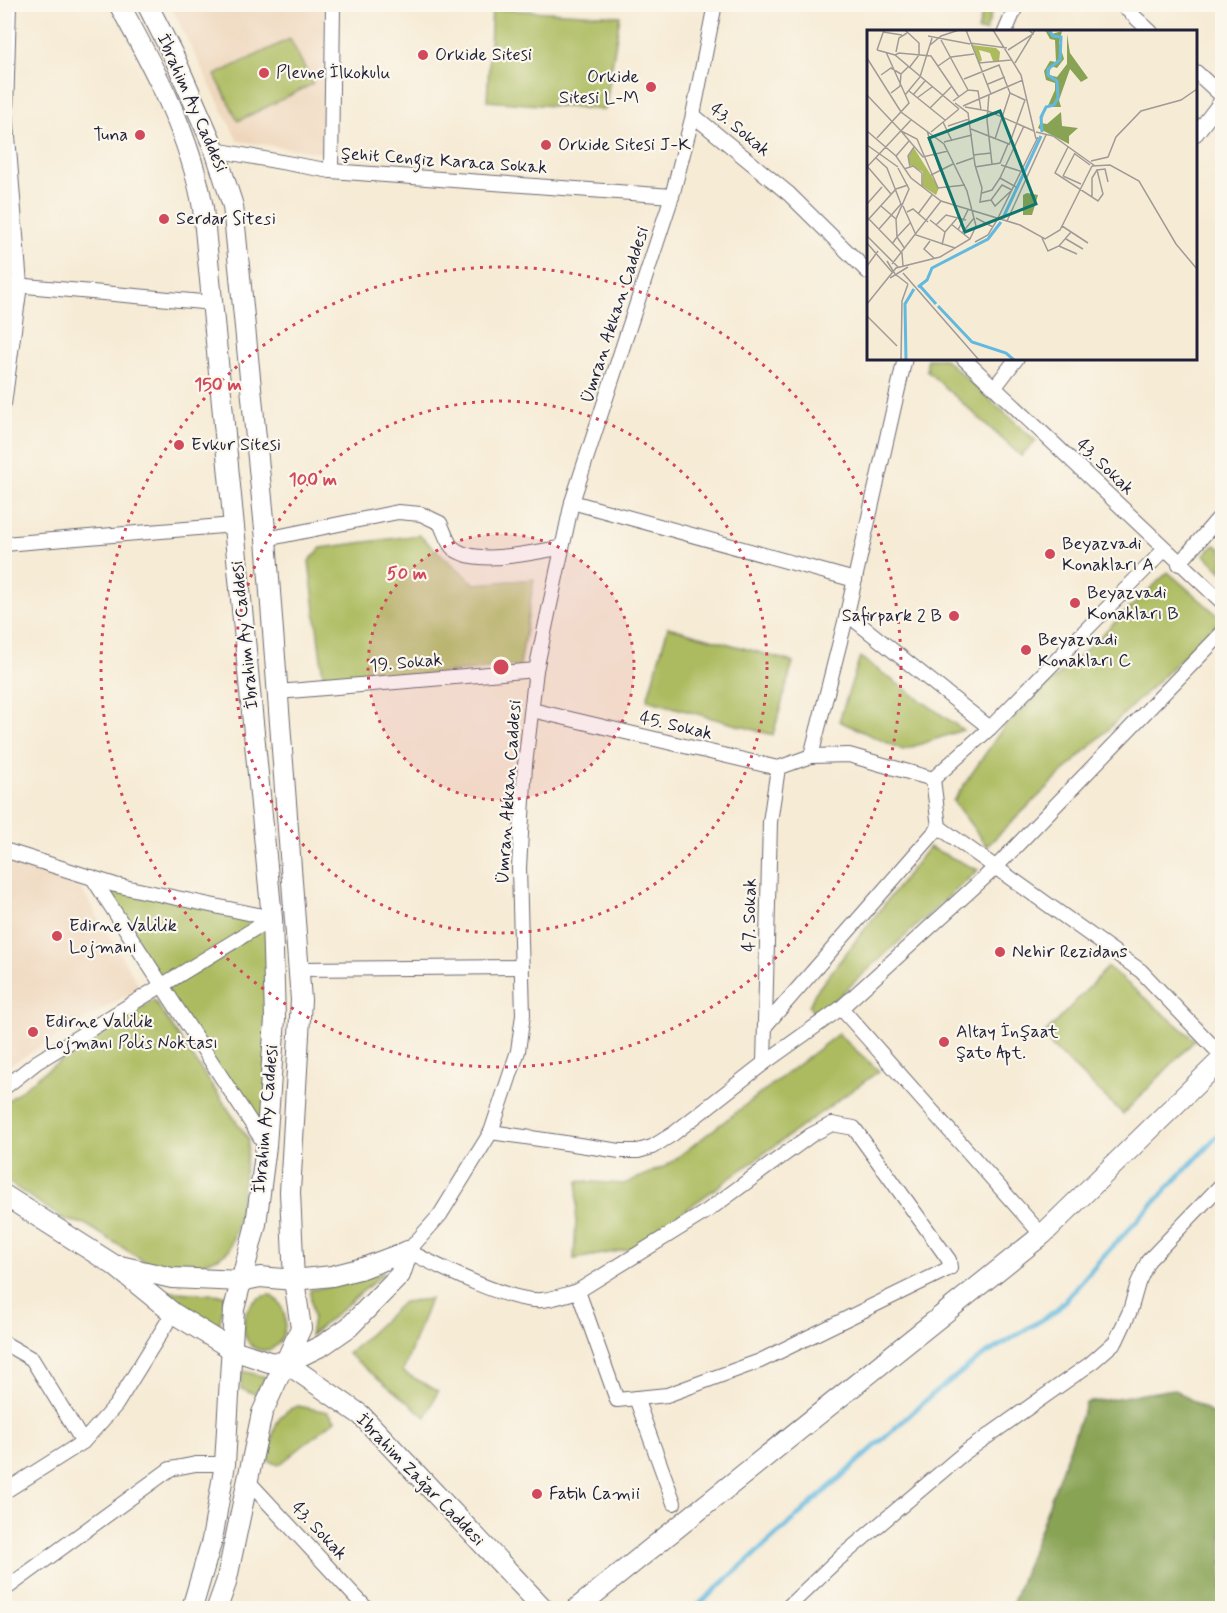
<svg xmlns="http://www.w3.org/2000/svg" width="1227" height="1613" font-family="Mynerve,sans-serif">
<rect width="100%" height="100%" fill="#fbf7ec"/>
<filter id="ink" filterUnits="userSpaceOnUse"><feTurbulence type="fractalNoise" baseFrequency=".0167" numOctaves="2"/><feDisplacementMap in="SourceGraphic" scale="12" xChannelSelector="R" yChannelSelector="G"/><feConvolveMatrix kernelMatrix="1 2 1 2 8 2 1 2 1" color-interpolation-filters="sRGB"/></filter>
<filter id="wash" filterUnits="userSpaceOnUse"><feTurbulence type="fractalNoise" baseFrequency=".008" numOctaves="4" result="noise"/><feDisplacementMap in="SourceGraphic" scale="24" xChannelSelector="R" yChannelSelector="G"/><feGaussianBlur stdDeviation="1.35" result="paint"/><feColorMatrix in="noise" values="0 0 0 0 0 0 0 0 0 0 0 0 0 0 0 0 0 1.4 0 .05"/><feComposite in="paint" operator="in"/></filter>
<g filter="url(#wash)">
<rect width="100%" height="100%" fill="#f6ebd5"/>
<!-- built -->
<g fill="#eed6bb">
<polygon points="170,5 325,5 323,153 238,141"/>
<polygon points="5,861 78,884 140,987 5,1068"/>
</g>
<!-- green -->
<g fill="#acbb5e" stroke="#676e4c" stroke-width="1.5">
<polygon points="984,5 994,5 986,31 978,31"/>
<polygon points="492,9 620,16 605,110 487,101"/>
<polygon points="290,39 313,84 238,121 215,75"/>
<polygon points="927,359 945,359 1036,441 1021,456 927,371"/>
<polygon points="419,535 475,584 534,579 520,666 324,684 309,561 321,548"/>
<polygon points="1215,545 1222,549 1222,572 1204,554"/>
<polygon points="1168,572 1222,619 987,846 953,801 1003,728"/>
<polygon points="668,627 793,662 773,735 647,700"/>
<polygon points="860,657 963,730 903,750 839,721"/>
<polygon points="929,847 978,870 828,1006 814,1014 809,1006 815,993"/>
<polygon points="92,877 272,918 266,1146"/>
<polygon points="1108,967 1195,1040 1123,1114 1042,1037"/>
<polygon points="154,1000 249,1140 238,1222 229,1250 218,1258 191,1267 155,1268 85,1224 65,1220 5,1180 4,1104 45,1071"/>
<polygon points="838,1034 879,1071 631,1249 574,1259 578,1181 624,1184 666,1166"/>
<polygon points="383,1271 384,1273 310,1336 313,1318 310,1290 361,1280"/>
<polygon points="159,1291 225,1295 219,1327"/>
<path d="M270 1295C292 1305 289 1346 267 1350 237 1355 234 1298 270 1295Z"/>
<polygon points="430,1299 403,1372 438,1391 426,1417 348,1354 403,1302"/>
<polygon points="242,1371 266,1377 258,1395 241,1389"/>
<path d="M298 1406 328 1412 335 1420 279 1465 268 1461C273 1437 272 1413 298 1406Z"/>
</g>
<!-- forest -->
<polygon fill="#89a355" stroke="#566248" stroke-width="1.5" points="1174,1389 1222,1420 1222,1608 1011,1608 1086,1403"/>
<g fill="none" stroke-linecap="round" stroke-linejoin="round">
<!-- stream -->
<polyline stroke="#62b9df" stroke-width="5" points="695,1608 933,1394 981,1357 1056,1311 1109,1250 1222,1131"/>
</g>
</g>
<g filter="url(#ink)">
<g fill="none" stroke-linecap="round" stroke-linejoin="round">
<!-- street casing -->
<g stroke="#6c6871" stroke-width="16">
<g id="street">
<polyline points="1121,4 1151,32"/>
<polyline points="1005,32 1017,4"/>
<polyline points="1196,72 1222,96"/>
<polyline points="693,115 789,194 868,272"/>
<polyline points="1196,134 1222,100"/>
<polyline points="215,150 331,171 672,196"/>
<polyline points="331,171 333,4"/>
<polyline points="4,284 213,303"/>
<polyline points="963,358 1222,602"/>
<polyline points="995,387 1017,358"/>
<polyline points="4,404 20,285 6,112 9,4"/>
<polyline points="572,502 855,580"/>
<path d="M266 539 398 512 421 514 440 523C444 530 447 543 453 548 476 567 532 552 560 548"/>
<polyline points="4,544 234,525"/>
<polyline points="1179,564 1222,514"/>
<polyline points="847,614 990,728"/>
<polyline points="278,692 536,670"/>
<polyline points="532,710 778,768 811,756 849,755 933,779 990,728 1165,549"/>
<polyline points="811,756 847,614 905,358"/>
<polyline points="939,827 1141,971 1222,1056"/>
<polyline points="4,850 115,885 272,918"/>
<polyline points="92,877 266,1146"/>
<polyline points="300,969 522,967"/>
<polyline points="841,1008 1042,1235"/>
<polyline points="766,1025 939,827 933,779"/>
<polyline points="764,1063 770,822 778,768"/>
<polyline points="4,1088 37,1062 272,918"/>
<polygon points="832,1124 854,1128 949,1260 950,1268 760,1361 667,1395 617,1400 578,1291 707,1211 811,1135"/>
<polyline points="491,1132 620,1151 638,1151 652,1147 673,1134 764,1063 841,1008 996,867 1222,633"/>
<path d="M578 1291C567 1294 554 1299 542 1300 510 1303 438 1266 408 1251L440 1215 491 1132 518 1051 523 1015 519 868 525 765 536 670 572 502 672 196 693 115 715 4"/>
<polyline points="4,1343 32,1359 83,1442"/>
<polyline points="636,1398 674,1503"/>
<polyline points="246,1479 366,1608"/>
<polyline points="4,1492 83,1442 116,1405 173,1313"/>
<polyline points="4,1590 170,1469 196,1464 225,1464"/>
<polyline points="787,1608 835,1562 964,1453 1090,1364 1116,1341 1130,1311 1138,1283 1148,1261 1222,1184"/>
</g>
</g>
<!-- secondary casing -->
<g stroke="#6c6871" stroke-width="22">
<g id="secondary">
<path d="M119 4C155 70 190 134 203 208L272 918 275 1019 266 1146 256 1224 234 1309 225 1464 212 1540 192 1608"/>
<polyline points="147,4 175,59 215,150 233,206 266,539 301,1000 290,1192 294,1280 301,1328 262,1413 226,1583 217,1608"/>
<polyline points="4,1195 114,1265 173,1313 233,1350 269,1362 286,1363 323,1345 349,1327 400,1275 408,1251"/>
<polyline points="120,1266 172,1278 241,1281 260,1277 294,1280 332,1276 363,1268 408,1251"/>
<polyline points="286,1363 361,1415 543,1608"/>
<polyline points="577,1608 1042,1235 1222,1059"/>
</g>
</g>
<!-- street -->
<use href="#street" stroke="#fff" stroke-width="14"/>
<!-- secondary -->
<use href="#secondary" stroke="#fff" stroke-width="20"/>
</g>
</g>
<!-- distance rings -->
<circle cx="501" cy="667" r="133" fill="#d1495b" fill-opacity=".12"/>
<g fill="none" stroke="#d1495b" stroke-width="3" stroke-dasharray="3 6">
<circle cx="501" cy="667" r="133"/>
<circle cx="501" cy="667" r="266"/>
<circle cx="501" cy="667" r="400"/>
</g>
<!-- markers -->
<g fill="#d1495b" stroke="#fbf7ec" stroke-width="2">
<circle cx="423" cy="55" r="6"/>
<circle cx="264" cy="73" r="6"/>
<circle cx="651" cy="87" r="6"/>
<circle cx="140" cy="135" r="6"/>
<circle cx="546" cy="145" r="6"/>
<circle cx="164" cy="219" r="6"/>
<circle cx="179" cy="445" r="6"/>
<circle cx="1050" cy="554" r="6"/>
<circle cx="1075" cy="603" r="6"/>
<circle cx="954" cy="616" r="6"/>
<circle cx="1026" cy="650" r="6"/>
<circle cx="57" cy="936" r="6"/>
<circle cx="1000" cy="952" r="6"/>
<circle cx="33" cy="1032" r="6"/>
<circle cx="944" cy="1042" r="6"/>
<circle cx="537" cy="1494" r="6"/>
</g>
<g text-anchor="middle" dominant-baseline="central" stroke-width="4.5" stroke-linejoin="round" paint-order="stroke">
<!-- poi labels -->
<g font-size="18" fill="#22223b" stroke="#fbf7ec" text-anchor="start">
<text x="435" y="55">Orkide Sitesi</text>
<text x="276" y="73">Plevne İlkokulu</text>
<text x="639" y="77" text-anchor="end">Orkide<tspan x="639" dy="21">Sitesi L-M</tspan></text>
<text x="128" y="135" text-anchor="end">Tuna</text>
<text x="558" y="145">Orkide Sitesi J-K</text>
<text x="176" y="219">Serdar Sitesi</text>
<text x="191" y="445">Evkur Sitesi</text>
<text x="1062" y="544">Beyazvadi<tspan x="1062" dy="21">Konakları A</tspan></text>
<text x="1087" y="593">Beyazvadi<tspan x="1087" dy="21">Konakları B</tspan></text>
<text x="942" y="616" text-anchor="end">Safirpark 2 B</text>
<text x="1038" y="640">Beyazvadi<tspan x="1038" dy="21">Konakları C</tspan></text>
<text x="69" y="926">Edirne Valilik<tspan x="69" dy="21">Lojmanı</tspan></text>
<text x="1012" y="952">Nehir Rezidans</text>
<text x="45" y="1022">Edirne Valilik<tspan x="45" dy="21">Lojmanı Polis Noktası</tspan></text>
<text x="956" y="1032">Altay İnşaat<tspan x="956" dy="21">Şato Apt.</tspan></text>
<text x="549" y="1494">Fatih Camii</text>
</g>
<!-- street labels -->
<g font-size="18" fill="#22223b" stroke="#fbf7ec">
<text transform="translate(192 103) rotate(66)">İbrahim Ay Caddesi</text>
<text transform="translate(740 130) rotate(40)">43. Sokak</text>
<text transform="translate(444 161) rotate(4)">Şehit Cengiz Karaca Sokak</text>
<text transform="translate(615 315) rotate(-72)">Ümran Akkan Caddesi</text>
<text transform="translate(1105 467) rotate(44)">43. Sokak</text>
<text transform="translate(245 635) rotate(-96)">İbrahim Ay Caddesi</text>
<text transform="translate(406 663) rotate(-5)">19. Sokak</text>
<text transform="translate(676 726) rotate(13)">45. Sokak</text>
<text transform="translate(509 792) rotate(-86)">Ümran Akkan Caddesi</text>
<text transform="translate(750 915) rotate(-89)">47. Sokak</text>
<text transform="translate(266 1119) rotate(-85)">İbrahim Ay Caddesi</text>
<text transform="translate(420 1480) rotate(46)">İbrahim Zağar Caddesi</text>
<text transform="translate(319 1531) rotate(47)">43. Sokak</text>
</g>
</g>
<!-- overview -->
<g transform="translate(867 30)">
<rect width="330" height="330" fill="#f6ebd5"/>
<path d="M105 15 129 18 133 22 132 32 126 31 123 23 112 20 115 30 112 33ZM47 118 72 158 69 165 55 156 56 142 43 135 41 126Z" fill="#acbb5e"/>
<path d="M178 0 185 4 195 1 192 13 197 29 190 38 184 36 182 45 190 47 200 34V4L203 23 221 48 214 52 203 39 192 70 194 77H180L174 93 180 94 194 82 195 96 211 98 202 106V114L171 98 188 60V53L179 50 177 41 183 31 189 32 188 10 183 9ZM160 163 171 165 165 185H156V165Z" fill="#89a355"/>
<path fill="none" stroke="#62b9df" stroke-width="3" d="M175 102 174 87 179 77 187 75 191 68 190 51 181 45V39L193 30 194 7 186 6 182 0M136 188 174 106M53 256 69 274M51 257 60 250 65 238 121 209 134 192M71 276 105 312 139 323 147 330M39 330 38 274 47 259"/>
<path fill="none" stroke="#a19b97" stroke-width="1.5" d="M38 0 52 13V25L42 38M99 0 124 64M126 0 154 45 169 109M16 2 35 5M61 6 103 14M73 8 101 60 86 71M103 13 140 18M62 16 74 6 92 0M10 20 28 25 92 79M10 20 17 0M141 20 166 4 162 0M29 22 32 8 40 3M28 25 32 23 64 26 92 67M0 28 34 82 77 114 100 161 109 196 103 209 73 227 29 238 0 274M112 33 144 30M148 33 168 0M71 36 84 27 107 24M14 45 24 38 34 44M97 49 132 35 143 63 128 109M121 54 138 47M101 60 111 61 114 80M42 61 78 90M24 63 33 56 34 44 41 37M122 64 120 90 125 134M0 65 34 101 50 109 71 158 98 155M38 65 53 47 65 8M46 65 58 51M50 68 65 57M88 73 101 83 108 135 115 158 113 172 124 170M96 76 156 50M98 77 121 81 167 101M63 78 84 57M76 92 85 111M81 96 102 89M104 99 142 114M0 101 29 126 44 148 74 171 153 195 178 209 193 200 225 136M34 101 56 127 81 121M60 101 73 140M64 102 92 79M169 102 186 106 228 136M10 108 42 73 19 22M77 112 105 105M0 115 31 137M142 115 158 70 143 63M201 117 188 143 231 171 236 164 230 140 238 139 241 152M208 124 223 135M106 125 124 123M29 126 42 111M9 128 20 138 34 174 12 199M224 131 241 127 249 107 274 81 314 70 330 59M89 134 106 128M134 135 156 142M0 136 24 164M225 136 243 135 272 151 309 214 330 239M0 137 44 90M43 137 41 126 47 117M108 137 133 133 141 114M37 139 46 136 55 143V156M64 145 86 134M196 146 214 154M196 146 208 123M133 148 149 157M135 155 145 160 128 176 124 170ZM115 163 125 160 133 148 157 96M225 167V148L230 140M0 174 15 157M14 176 29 189M36 176 49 205 88 218M40 182 46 179 61 192M51 184 65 165M0 187 35 223 36 236M109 188 126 197M63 190 78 202 75 215M130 190 171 107M0 191 29 159 41 155M140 191 179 105M84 194 103 209M69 195 79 185 99 190M195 196 221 213M91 200 101 180M78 202 92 186M95 203 107 188M0 206 31 237M175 208 181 221 192 216 204 202M199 209 216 219M63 211 57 219 68 229M108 212 121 205 130 190M0 213 25 242M25 214 30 207 29 189 42 159 31 138M192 216 210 224M38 219 30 207 44 192M20 231 28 244 41 254M25 234 74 171M0 236 11 221M36 243 112 330M23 248 41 237M0 286 30 316M34 330 35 271 41 254"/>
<path fill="#0f766e" fill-opacity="0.15" stroke="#0f766e" stroke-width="3" d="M133 81 169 174 98 202 62 108Z"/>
<rect width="330" height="330" fill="none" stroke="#22223b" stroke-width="3"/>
</g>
<circle cx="501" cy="667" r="9" fill="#d1495b" stroke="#fbf7ec" stroke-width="3"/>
<g font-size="18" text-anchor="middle" font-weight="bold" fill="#d1495b" stroke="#fbf7ec" stroke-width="4.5" stroke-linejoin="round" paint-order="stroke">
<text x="218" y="390">150 m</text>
<text x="313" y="485">100 m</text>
<text x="407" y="579">50 m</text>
</g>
<!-- margin -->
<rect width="1227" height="1613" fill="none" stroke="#fbf7ec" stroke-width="24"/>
</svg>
